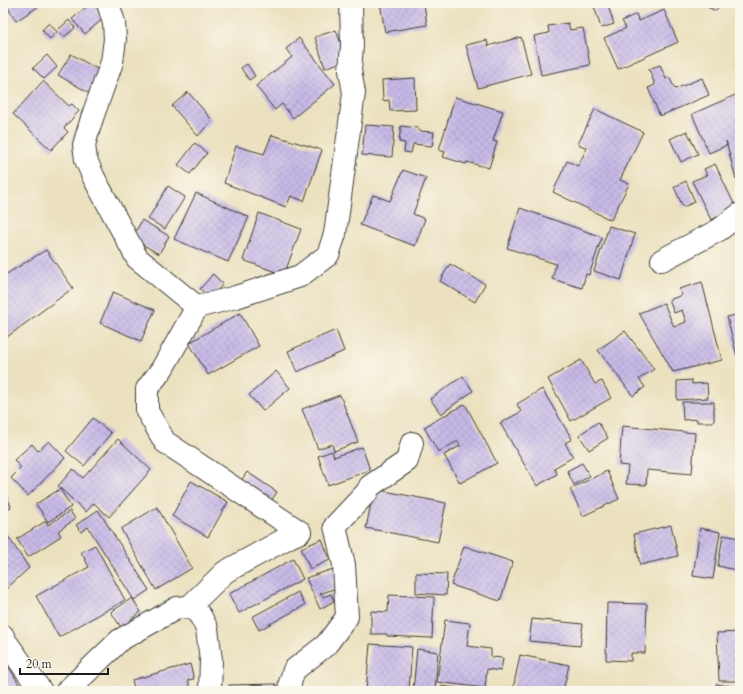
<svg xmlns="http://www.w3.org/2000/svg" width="743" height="694" font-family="Cardo,serif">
<defs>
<pattern id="building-cross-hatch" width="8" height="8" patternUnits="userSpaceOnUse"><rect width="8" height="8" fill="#c7b9e7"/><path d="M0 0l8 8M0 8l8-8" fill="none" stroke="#aa9ec6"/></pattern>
</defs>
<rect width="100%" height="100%" fill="#fbf7ec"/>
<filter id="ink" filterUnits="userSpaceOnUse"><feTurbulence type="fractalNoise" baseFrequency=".025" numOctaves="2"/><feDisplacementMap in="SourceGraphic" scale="8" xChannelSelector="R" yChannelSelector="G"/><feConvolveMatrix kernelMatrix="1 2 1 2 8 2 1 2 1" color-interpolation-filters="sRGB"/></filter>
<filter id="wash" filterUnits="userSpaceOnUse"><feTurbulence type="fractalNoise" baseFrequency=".012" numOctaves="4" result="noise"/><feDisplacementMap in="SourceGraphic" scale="16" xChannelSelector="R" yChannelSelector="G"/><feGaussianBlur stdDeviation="0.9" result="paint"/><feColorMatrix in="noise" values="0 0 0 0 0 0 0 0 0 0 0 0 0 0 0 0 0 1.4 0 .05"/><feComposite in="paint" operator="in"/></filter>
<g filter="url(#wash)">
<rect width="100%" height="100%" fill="#ebe1bf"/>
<g id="blocks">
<!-- building -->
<g fill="url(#building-cross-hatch)">
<polygon points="5,3 44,3 16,21"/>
<polygon points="91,3 93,3 105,17 85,34 72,19"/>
<polygon points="380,3 424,3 427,25 385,32"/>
<polygon points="593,3 607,3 614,24 601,28"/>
<polygon points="699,3 718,3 720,4 716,11"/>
<polygon points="664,10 678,42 618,69 604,38 626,28 622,21 636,14 639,21"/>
<polygon points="69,20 75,28 64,37 58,30"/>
<polygon points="49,23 57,32 50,39 42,30"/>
<polygon points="568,23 570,30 583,28 590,65 541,75 534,36 549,33 548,26"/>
<polygon points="336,30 347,60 325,68 315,37"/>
<polygon points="521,37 531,74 478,88 466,45 487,40 488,46"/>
<polygon points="299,38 335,84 293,118 282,104 275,110 256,86 292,57 286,49"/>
<polygon points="71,54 104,73 91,94 58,75"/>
<polygon points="47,55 57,67 44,79 33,68"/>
<polygon points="247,64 255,76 249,80 241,68"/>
<polygon points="660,65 666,79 669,77 675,89 702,78 709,95 660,116 648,88 655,85 649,69"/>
<polygon points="415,78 416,110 390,111 389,100 383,101 382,80"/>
<polygon points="43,81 69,106 72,104 79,111 64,128 68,132 51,150 13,114"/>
<polygon points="188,92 212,120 198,136 172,106"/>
<polygon points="740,93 740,178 736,179 726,141 727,145 709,153 692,114"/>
<polygon points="455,97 503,111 493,141 497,142 489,168 467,162 466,164 443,157 445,152 439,150"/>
<polygon points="595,109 643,132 620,180 629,184 611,220 553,192 567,161 578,166 587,148 578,144"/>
<polygon points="365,125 394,127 392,157 362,155"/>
<polygon points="401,126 418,128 418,131 434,132 432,146 413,144 411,153 404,152 405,143 399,142"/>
<polygon points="687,131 698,154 681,162 670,139"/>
<polygon points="272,135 322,150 304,201 291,196 286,207 224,183 236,146 264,154"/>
<polygon points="195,143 207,153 190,174 178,165"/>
<polygon points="715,164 736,208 711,220 692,181 707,175 704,169"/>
<polygon points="403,170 426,178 413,214 425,219 415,246 360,225 373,195 390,201"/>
<polygon points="686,181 695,202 683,207 674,187"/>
<polygon points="168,186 185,197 165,229 148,219"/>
<polygon points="196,193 249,217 228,262 174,239"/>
<polygon points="520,208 602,237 589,275 586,274 582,288 552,279 556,264 507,248"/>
<polygon points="259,213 301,229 284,275 243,260"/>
<polygon points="142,220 169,236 159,254 132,238"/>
<polygon points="609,226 635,234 621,280 594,271"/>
<polygon points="46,250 73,288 7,337 3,332 3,276"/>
<polygon points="450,264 485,284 475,302 440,281"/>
<polygon points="213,274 223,284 210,298 200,289"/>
<polygon points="702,282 722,360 673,372 639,313 664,303 674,327 686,322 682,310 674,313 669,300 682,295 679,289"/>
<polygon points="113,292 155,310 141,341 100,323"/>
<polygon points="240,313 259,346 208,375 189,343"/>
<polygon points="740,314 740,360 738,360 727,317"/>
<polygon points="336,330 344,351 297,372 288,351"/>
<polygon points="625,331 654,369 639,379 645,387 633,396 598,350"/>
<polygon points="581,360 595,384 602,381 611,398 571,421 548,379"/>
<polygon points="276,371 290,388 263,411 249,395"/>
<polygon points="463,376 473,391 441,414 430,399"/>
<polygon points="692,380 692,384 707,383 708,398 677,400 677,381"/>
<polygon points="542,389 572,439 565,443 573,457 554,468 557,474 537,486 500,423 521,412 517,404"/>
<polygon points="340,395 358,442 334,451 332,444 318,449 302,409"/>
<polygon points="682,402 714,402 714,422 697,422 697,419 683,420"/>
<polygon points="465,404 497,463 460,483 444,455 460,446 458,441 438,452 424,427"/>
<polygon points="93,418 111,433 84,466 66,451"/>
<polygon points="598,422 608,438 589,450 579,435"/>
<polygon points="622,426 695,433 692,474 647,470 646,485 626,484 628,466 619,465"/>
<polygon points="118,439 151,470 109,517 94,503 86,512 58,486 73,469 83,478"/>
<polygon points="49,441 65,458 28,496 11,478 21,468 14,460 32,444 38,451"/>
<polygon points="362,447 370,470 328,485 318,456 332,451 334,457"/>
<polygon points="582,463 590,476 574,485 567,471"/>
<polygon points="607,471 619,499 583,516 570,489"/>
<polygon points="247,472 277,492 267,507 237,487"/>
<polygon points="191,481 228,502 208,537 172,516"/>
<polygon points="3,487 11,507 3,511"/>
<polygon points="60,489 71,507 48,522 36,504"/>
<polygon points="374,489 446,503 438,542 366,528"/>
<polygon points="157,507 192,568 156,590 121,529"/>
<polygon points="98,510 149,590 134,600 88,527 81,532 76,525"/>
<polygon points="70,511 75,519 58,531 61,536 28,557 17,539 46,521 48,525"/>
<polygon points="671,525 678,556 640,565 634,534"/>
<polygon points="700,528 720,532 713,579 693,576"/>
<polygon points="3,529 29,568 6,589 3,585"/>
<polygon points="723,535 740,538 740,571 718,566"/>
<polygon points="322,539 330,560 310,569 301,548"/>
<polygon points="95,545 125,600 59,637 36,596 89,567 81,552"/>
<polygon points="464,546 513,562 500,601 451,585"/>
<polygon points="293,559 303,579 239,613 229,594"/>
<polygon points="333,569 337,578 332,581 336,588 320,594 323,597 331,594 334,601 320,609 306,578"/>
<polygon points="416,573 447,574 446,595 416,593"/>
<polygon points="298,592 305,605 259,630 252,617"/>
<polygon points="389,595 434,597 432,638 387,636 387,634 371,634 371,611 388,612"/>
<polygon points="132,598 141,612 131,619 135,625 124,632 111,612"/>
<polygon points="607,603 647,604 645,653 631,653 631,661 606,660"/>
<polygon points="532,619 583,624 580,646 529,641"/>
<polygon points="445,620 470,623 467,646 491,649 491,657 503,658 501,671 487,669 485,688 437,682"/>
<polygon points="740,632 740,681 719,681 717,633"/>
<polygon points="370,644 412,647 409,691 366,691"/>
<polygon points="417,649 438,652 435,691 413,691"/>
<polygon points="520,655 569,665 563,691 523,691 513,689"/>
<polygon points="3,657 23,691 3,691"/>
<polygon points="190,664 194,679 188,680 191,691 135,691 132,680"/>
<polygon points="276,684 276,691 229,691 229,685"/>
<polygon points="716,684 735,687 735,691 715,691"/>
<polygon points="441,686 463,689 463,691 440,691"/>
</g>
</g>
</g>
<g filter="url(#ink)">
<use href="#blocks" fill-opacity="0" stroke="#3b3a34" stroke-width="1"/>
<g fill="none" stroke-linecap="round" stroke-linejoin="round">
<!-- minor casing -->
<g stroke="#3b3a34" stroke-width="24">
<g id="minor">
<polyline points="108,3 114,23 115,39 112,62 92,118 84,145 86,160 94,178 137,258 197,307 236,297 300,276 328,255 335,234 354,93 350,70 352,46 351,3"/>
<polyline points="662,260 719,230 740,214"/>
<polyline points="189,607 225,572 289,537 300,532 165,442 147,411 147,389 162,369 197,307"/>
<polyline points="3,636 6,642 41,691"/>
<polyline points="67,691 120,640 177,608 189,607 196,611 201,617 207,629 211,660 210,691"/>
<polyline points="289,691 290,683 294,670 326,645 347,617 344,565 335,526 367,492 370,486 407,461 412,443"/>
</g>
</g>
<!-- minor -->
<use href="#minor" stroke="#fff" stroke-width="22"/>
</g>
</g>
<!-- margin -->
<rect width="743" height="694" fill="none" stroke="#fbf7ec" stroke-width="16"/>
<!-- scale -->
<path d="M20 668v6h88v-6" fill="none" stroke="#1c1c1c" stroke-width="2"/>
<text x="26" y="668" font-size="12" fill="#1c1c1c" stroke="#fbf7ec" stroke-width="3" paint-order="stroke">20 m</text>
</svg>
